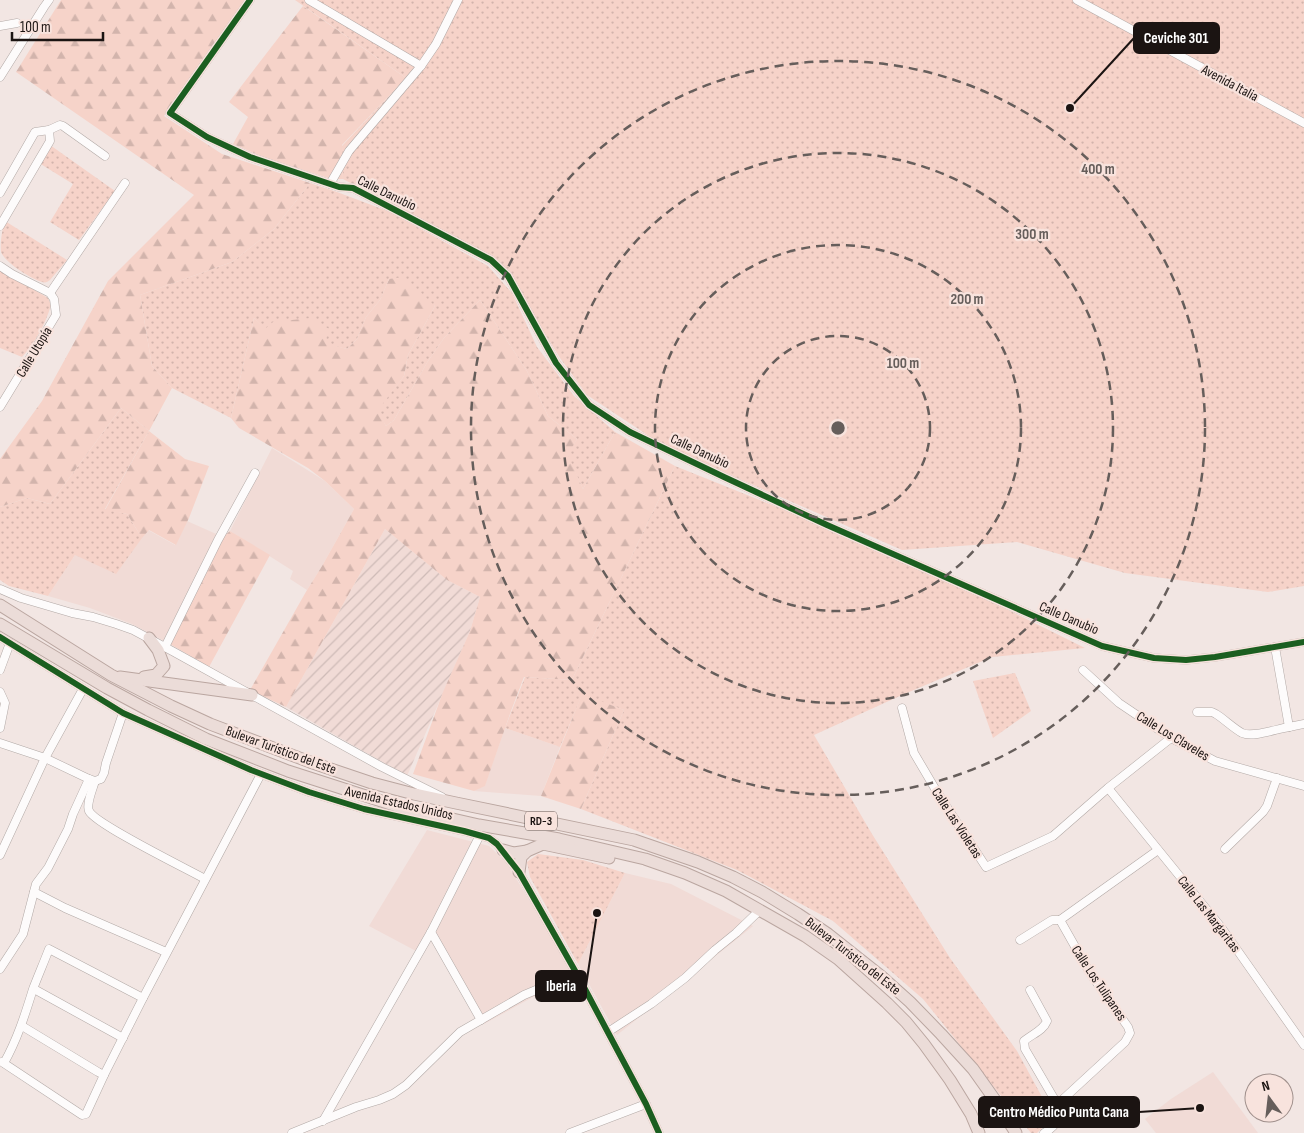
<svg xmlns="http://www.w3.org/2000/svg" width="1304" height="1133" font-family="'Sofia Sans Condensed',sans-serif">
<defs>
<pattern id="industrial-furrows" width="10" height="10" patternUnits="userSpaceOnUse" patternTransform="scale(1.25)"><rect width="10" height="10" fill="#f1dbd6"/><path d="M-1 1l2-2M0 10L10 0M9 11l2-2" fill="none" stroke="#cebbb7"/></pattern>
<pattern id="grass-dots" width="8" height="8" patternUnits="userSpaceOnUse" patternTransform="scale(1.25)"><rect width="8" height="8" fill="#f6d3c9"/><path d="M2 2h.1M6 6h.1" fill="none" stroke="#d2b4ac" stroke-width="1.8" stroke-linecap="round"/></pattern>
<pattern id="forest-firs" width="22" height="20" patternUnits="userSpaceOnUse" patternTransform="scale(1.25)"><rect width="22" height="20" fill="#f6d3c9"/><path d="M5 1l3.5 6h-7zM16 11l3.5 6h-7z" fill="#d2b4ac"/></pattern>
</defs>
<rect width="100%" height="100%" fill="#f2e6e3"/>
<!-- built -->
<g fill="#f1dbd6">
<polygon points="272,448 325,481 354,509 322,566 307,590 290,579 293,571 230,531"/>
<polygon points="187,521 223,537 170,644 132,624 90,608 48,596 75,555 148,530 175,545"/>
<polygon points="505,728 560,747 541,796 474,791 485,785"/>
<polygon points="427,830 489,846 506,862 579,981 533,997 484,1024 431,925 416,951 369,926"/>
<polygon points="625,873 671,884 753,926 617,1035 578,964"/>
<polygon points="1213,1072 1258,1133 1156,1133 1145,1119 1171,1099"/>
</g>
<!-- industrial -->
<polygon fill="url(#industrial-furrows)" points="385,529 447,580 480,597 470,631 407,776 286,707"/>
<!-- grass -->
<g fill="url(#grass-dots)">
<polygon points="295,0 1304,0 1304,586 1268,592 1125,573 1017,542 902,550 737,478 652,438 587,395 560,358 500,262 343,179 342,146 406,78"/>
<polygon points="50,145 115,191 79,240 50,222 73,184 39,163"/>
<polygon points="310,183 337,192 390,212 488,266 512,293 537,347 574,396 615,432 583,489 567,455 577,439 548,416 527,371 480,300 444,338 428,361 394,420 386,426 377,410 404,376 408,355 435,306 389,279 380,300 366,317 357,339 347,349 265,330 254,318 231,418 172,388 152,366 140,295 232,262 274,229"/>
<path d="M5 221 67 260 50 280C47 282 46 283 42 282 32 279 5 263 1 252 0 243 2 230 5 221Z"/>
<path d="M0 270 48 298 51 305C46 323 35 343 22 357L0 348Z"/>
<polygon points="121,408 149,431 105,509 127,514 142,538 116,574 75,555 48,596 9,586 0,580 0,507 27,498 50,504"/>
<polygon points="675,466 902,557 1085,648 992,657 902,695 814,735 872,834 950,958 1017,1051 1053,1117 1037,1133 1031,1133 923,999 833,921 737,870 581,809 624,710 582,695 560,747 505,728 525,677 572,680"/>
<polygon points="1015,673 1031,711 993,738 973,681"/>
<polygon points="538,854 583,860 625,873 578,964 530,877 527,862"/>
</g>
<!-- forest -->
<g fill="url(#forest-firs)">
<polygon points="61,0 247,0 164,116 222,154 310,183 274,229 232,262 140,295 152,366 172,388 149,431 185,459 209,466 189,518 176,545 149,530 142,538 127,514 105,510 149,431 121,408 50,504 27,498 0,507 0,459 42,401 108,281 194,195 16,72"/>
<polygon points="303,6 406,78 342,145 343,179 331,179 263,157 233,144 248,117 229,102"/>
<polygon points="404,277 435,306 408,355 404,376 378,410 386,426 394,420 428,361 444,338 480,300 527,371 548,416 577,439 568,455 583,489 615,432 675,466 572,680 524,677 511,711 485,786 474,791 413,774 443,692 470,631 480,597 447,580 385,529 286,707 250,690 307,590 322,566 354,509 325,481 308,468 239,428 231,418 254,318 265,329 273,322 311,318 329,329 325,343 347,349 357,339 366,317 380,300 389,279"/>
<polygon points="230,531 270,555 209,667 170,644 223,537"/>
<polygon points="582,694 624,710 581,809 541,796"/>
</g>
<g fill="none" stroke-linecap="round" stroke-linejoin="round">
<!-- minor casing -->
<g stroke="#b2a9a6" stroke-width="9">
<g id="minor">
<polyline points="250,0 170,113 207,137 250,157 339,187 353,188 491,260 508,276 556,363 589,405 630,432 724,477 827,525 1102,646 1154,658 1186,660 1215,657 1304,642"/>
<polyline points="309,0 421,66"/>
<polyline points="1077,0 1304,123"/>
<polyline points="0,26 17,23"/>
<polyline points="0,77 44,7 49,0"/>
<polyline points="330,184 349,151 421,66 436,44 458,0"/>
<polyline points="0,193 35,132 49,130 60,125 63,126 105,156"/>
<polyline points="0,226 50,141 49,130"/>
<polyline points="0,266 12,274 50,293 54,299 56,315 0,407"/>
<polyline points="50,293 125,183"/>
<polyline points="0,589 21,598 72,613 93,617 116,624 133,630 174,652 382,767 442,797"/>
<polyline points="0,637 123,713 251,770 309,792 364,809 464,831 489,838 497,844 519,872 578,976 646,1104 659,1133"/>
<polyline points="165,647 218,540 255,473"/>
<polyline points="1275,647 1289,727 1304,724"/>
<polyline points="0,670 10,643"/>
<polyline points="1083,670 1119,703 1171,738 1215,761 1304,786"/>
<polyline points="0,692 5,703 0,728"/>
<polyline points="902,708 914,753 937,792 986,867 1053,836 1108,788 1171,738"/>
<path d="M1197 712H1212L1216 714C1224 719 1233 728 1242 733 1253 738 1276 729 1289 727"/>
<polyline points="0,743 45,758 89,779 95,781 101,779 104,773 106,763 123,713"/>
<path d="M95 781C93 788 86 804 89 811 95 824 187 869 205 879"/>
<polyline points="1108,788 1221,927 1304,1045"/>
<polyline points="1225,849 1263,812 1267,806 1277,778"/>
<polyline points="0,855 45,758 83,689"/>
<polyline points="34,892 65,908 166,952"/>
<polyline points="431,932 481,1020"/>
<polyline points="1020,940 1052,920 1060,920"/>
<polyline points="0,969 23,934 36,884 48,868 68,829 73,814 89,779"/>
<polyline points="34,989 123,1038"/>
<path d="M1030 990 1047 1021C1043 1031 1032 1034 1024 1041L1025 1049 1059 1107"/>
<polyline points="22,1026 98,1072 104,1075 143,998 261,774"/>
<polyline points="608,1032 651,1004 685,978 715,950 736,933 760,910"/>
<polyline points="2,1062 82,1115 86,1114 104,1075"/>
<path d="M4 1063C17 1040 25 1015 33 989 38 976 44 962 49 949L143 998"/>
<polyline points="323,1121 431,932 480,835"/>
<polyline points="292,1133 356,1107 379,1100 393,1094 406,1085 460,1032 524,995 548,985 578,976"/>
<polyline points="570,1133 646,1104"/>
<path d="M1044 1133C1061 1124 1057 1115 1061 1101L1125 1042 1130 1033 1128 1027 1090 973 1060 920 1158 850"/>
</g>
</g>
<!-- highway casing -->
<g stroke="#baa6a0" stroke-width="13">
<g id="highway">
<polyline points="0,605 111,675 171,706 210,724 310,762 372,783 414,794 456,803 634,840 698,862 733,877 762,892 798,914 828,934 881,976 910,1002 941,1034 973,1069 995,1100 1016,1133"/>
<polyline points="0,624 107,688 148,710 206,739 288,771 400,807 479,825 559,839 645,859 685,873 726,891 805,936 838,959 887,1003 906,1022 924,1044 950,1080 971,1114 979,1133"/>
<polyline points="120,677 252,695"/>
<polyline points="144,677 156,675 164,666 158,650 149,638"/>
<polyline points="503,850 514,853 527,851"/>
<polyline points="519,872 521,857 527,851 543,844 609,858"/>
</g>
</g>
<!-- minor -->
<use href="#minor" stroke="#fdfbfb" stroke-width="8"/>
<!-- highway -->
<use href="#highway" stroke="#ebdcd8" stroke-width="11"/>
<!-- cycleway casing -->
<g stroke="#f8e3dd" stroke-width="9">
<g id="cycleway">
<polyline points="250,0 170,113 207,137 250,157 339,187 353,188 491,260 508,276 556,363 589,405 630,432 724,477 827,525 1102,646 1154,658 1186,660 1215,657 1304,642"/>
<polyline points="0,637 123,713 251,770 309,792 364,809 464,831 489,838 497,844 519,872 578,976 646,1104 659,1133"/>
</g>
</g>
<!-- cycleway -->
<use href="#cycleway" stroke="#1b5e20" stroke-width="6"/>
</g>
<!-- distance rings -->
<g fill="none" stroke="#665e5b" stroke-width="2.5" stroke-dasharray="9 6">
<circle cx="838" cy="428" r="92"/>
<circle cx="838" cy="428" r="183"/>
<circle cx="838" cy="428" r="275"/>
<circle cx="838" cy="428" r="367"/>
</g>
<g text-anchor="middle" dominant-baseline="central" stroke-width="4.5" stroke-linejoin="round" paint-order="stroke">
<!-- shield labels -->
<rect fill="#f8e3dd" stroke="#5d524f" stroke-width="1" x="525" y="811.5" width="32" height="19" rx="4"/>
<g font-size="12" font-weight="bold" fill="#1b1412">
<text x="541" y="821">RD-3</text>
</g>
<!-- street labels -->
<g font-size="14" fill="#1b1412" stroke="#f8e3dd">
<text transform="translate(1230 83) rotate(28)">Avenida Italia</text>
<text transform="translate(387 193) rotate(26)">Calle Danubio</text>
<text transform="translate(34 352) rotate(-59)">Calle Utopía</text>
<text transform="translate(700 451) rotate(25)">Calle Danubio</text>
<text transform="translate(1069 618) rotate(23)">Calle Danubio</text>
<text transform="translate(1173 736) rotate(31)">Calle Los Claveles</text>
<text transform="translate(281 750) rotate(20)">Bulevar Turístico del Este</text>
<text transform="translate(399 803) rotate(13)">Avenida Estados Unidos</text>
<text transform="translate(957 823) rotate(57)">Calle Las Violetas</text>
<text transform="translate(1209 914) rotate(52)">Calle Las Margaritas</text>
<text transform="translate(853 956) rotate(38)">Bulevar Turístico del Este</text>
<text transform="translate(1099 983) rotate(56)">Calle Los Tulipanes</text>
</g>
</g>
<circle cx="838" cy="428" r="8" fill="#665e5b" stroke="#f8e3dd" stroke-width="2.5"/>
<g font-size="15" text-anchor="middle" font-weight="bold" fill="#665e5b" stroke="#f8e3dd" stroke-width="4.5" stroke-linejoin="round" paint-order="stroke">
<text x="1098" y="174">400 m</text>
<text x="1032" y="239">300 m</text>
<text x="967" y="304">200 m</text>
<text x="903" y="368">100 m</text>
</g>
<!-- callouts -->
<path fill="none" stroke="#1b1412" stroke-width="2" d="M1070 108L1134 38M597 913L586 986M1200 1108L1139 1112"/>
<g fill="#1b1412" stroke="#f8e3dd" stroke-width="2">
<circle cx="1070" cy="108" r="5"/>
<circle cx="597" cy="913" r="5"/>
<circle cx="1200" cy="1108" r="5"/>
</g>
<g fill="#1b1412" stroke="#1b1412" stroke-width="2">
<rect x="1134" y="23" width="85" height="30" rx="5"/>
<rect x="536" y="971" width="50" height="30" rx="5"/>
<rect x="979" y="1097" width="160" height="30" rx="5"/>
</g>
<g font-size="15" text-anchor="middle" font-weight="bold" fill="#fff">
<text x="1176" y="43">Ceviche 301</text>
<text x="561" y="991">Iberia</text>
<text x="1059" y="1117">Centro Médico Punta Cana</text>
</g>
<!-- north arrow -->
<g transform="translate(1269 1098) rotate(345)"><circle r="24" fill="#f8e3dd" stroke="#a0908c"/>
<path d="M0-4L9 19L0 12L-9 19Z" fill="#665e5b"/>
<text y="-8" font-size="14" font-weight="bold" text-anchor="middle" fill="#1b1412">N</text>
</g>
<!-- scale -->
<path d="M12 32v8h91v-8" fill="none" stroke="#1b1412" stroke-width="2.5"/>
<text x="20" y="32" font-size="15" fill="#1b1412" stroke="#f8e3dd" stroke-width="4" paint-order="stroke">100 m</text>
</svg>
